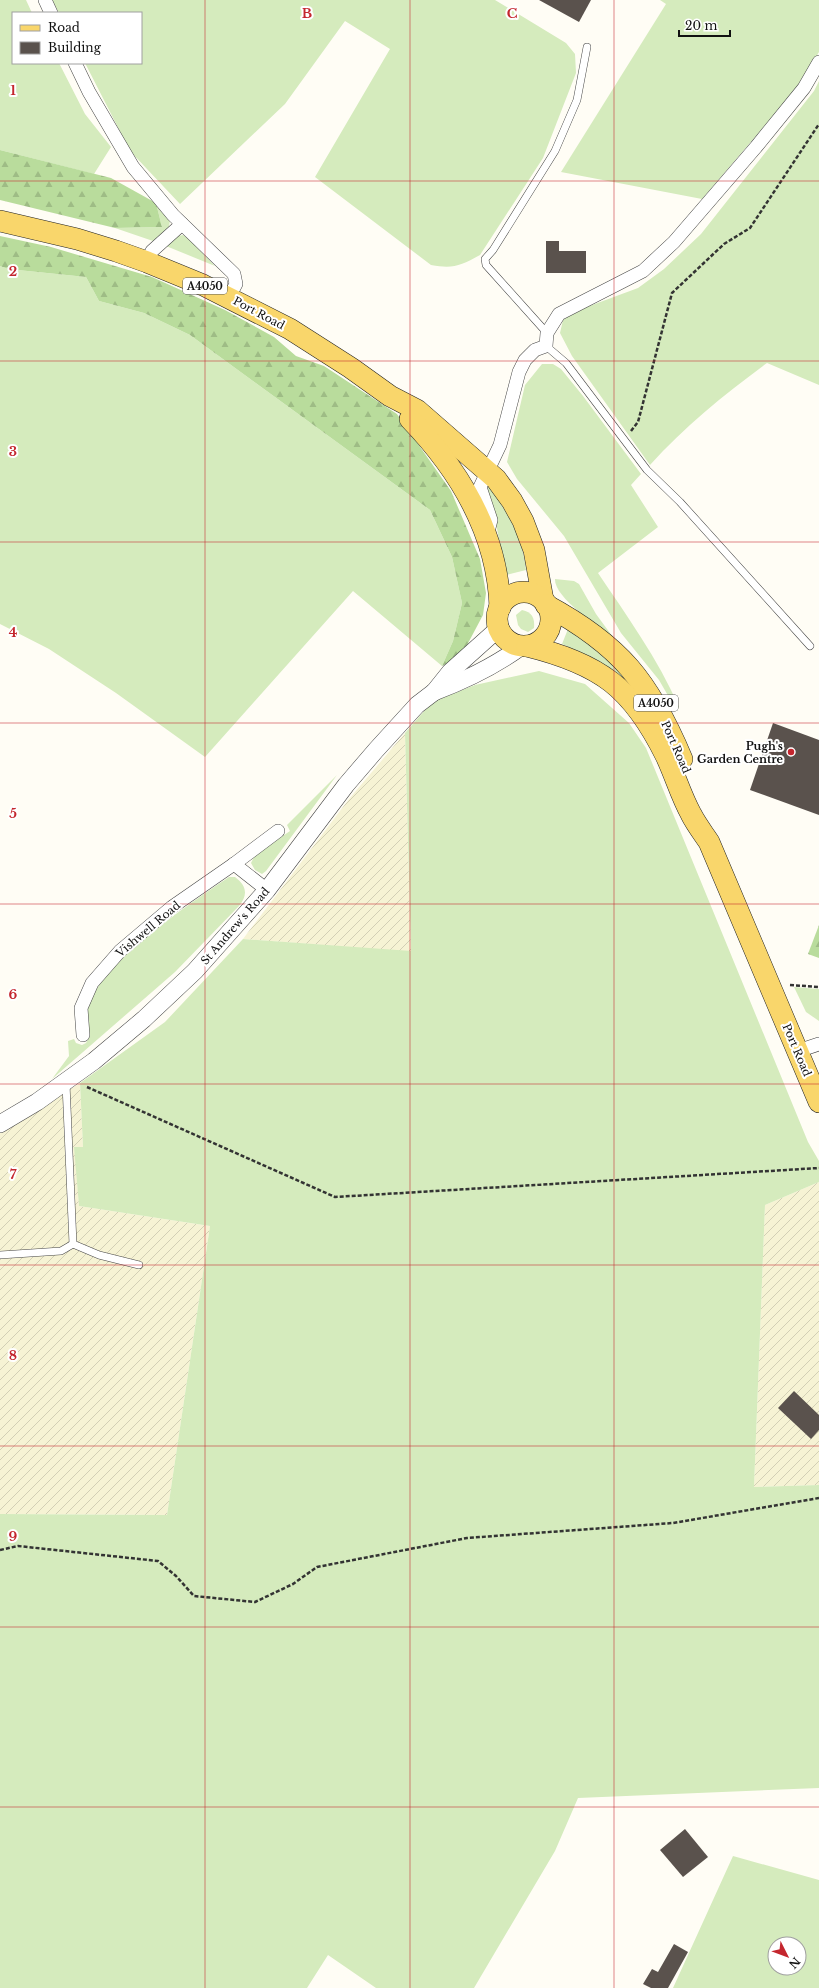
<svg xmlns="http://www.w3.org/2000/svg" width="819" height="1988" font-family="'Libre Baskerville',serif">
<defs>
<pattern id="farmland-furrows" width="10" height="10" patternUnits="userSpaceOnUse"><rect width="10" height="10" fill="#f6f3d4"/><path d="M-1 1l2-2M0 10L10 0M9 11l2-2" fill="none" stroke="#d2cfb5"/></pattern>
<pattern id="forest-firs" width="22" height="20" patternUnits="userSpaceOnUse"><rect width="22" height="20" fill="#b9dc9c"/><path d="M5 1l3.5 6h-7zM16 11l3.5 6h-7z" fill="#9ebc85"/></pattern>
</defs>
<rect width="100%" height="100%" fill="#fffdf5"/>
<!-- farmland -->
<g fill="url(#farmland-furrows)">
<polygon points="405,733 411,952 243,939 349,799"/>
<polygon points="80,1083 83,1147 75,1147 79,1206 210,1226 167,1515 0,1514 0,1129 39,1109"/>
<polygon points="819,1182 819,1485 754,1487 765,1205"/>
</g>
<!-- grass -->
<g fill="#d5ebbd" fill-rule="evenodd">
<polygon points="0,0 26,0 32,13 13,13 13,63 59,63 85,114 111,147 94,174 0,150"/>
<path d="M52 0H495L566 43 575 54 576 73 543 158 480 255C460 266 453 269 431 265L315 177 390 49 345 21 285 104 180 204 130 151 85 63H141V13H59Z"/>
<polygon points="660,0 819,0 819,52 796,89 702,199 561,172 666,4"/>
<path d="M819 81V385L767 363C725 394 685 426 650 465L572 356 560 333 563 320 576 311 638 288 664 269 701 234 814 91Z"/>
<polygon points="156,203 170,220 169,227 153,241 115,228 162,227"/>
<polygon points="183,235 189,239 215,266 166,246 178,236"/>
<polygon points="0,266 8,269 86,277 99,301 144,313 190,335 430,510 452,557 462,603 453,641 442,666 353,591 205,757 116,693 49,649 0,624"/>
<path d="M542 364H553L561 369 583 396 641 474 631 485 658 527 598 573C627 616 658 659 679 707L677 708 674 706 659 680 621 633 564 536 517 479 507 462 525 385Z"/>
<path d="M489 484C506 511 523 537 526 570L506 575C500 554 499 532 493 511 491 503 485 491 489 484Z"/>
<path d="M555 579 574 581 579 584 596 614 615 640C601 628 554 598 555 579Z"/>
<path d="M522 610C532 612 535 618 534 628L528 632 521 629 518 625 516 615Z"/>
<polygon points="568,629 606,655 639,692 589,657 562,644"/>
<polygon points="539,671 585,684 629,723 646,748 808,1142 819,1161 819,1182 765,1205 754,1487 819,1485 819,1788 578,1798 555,1851 474,1988 376,1988 328,1955 307,1988 0,1988 0,1514 167,1515 210,1226 79,1206 74,1147 83,1147 80,1083 165,1022 243,939 411,951 405,733 432,702 475,685"/>
<polygon points="337,775 266,871 262,874 255,870 251,863 255,855 290,831 287,825"/>
<path d="M229 877H235C247 886 248 895 239 906L175 972 52 1079 69 1056 68 1041 74 1039 76 1043 82 1045 86 1043 90 1036C89 1028 84 1017 87 1009 101 962 188 905 229 877Z"/>
<polygon points="794,987 819,989 819,1021 806,1012"/>
<path d="M733 1856 819 1880V1988H673ZM775 1944H799V1968H775Z"/>
</g>
<!-- forest -->
<g fill="url(#forest-firs)">
<polygon points="0,150 111,178 156,203 162,227 115,228 0,200"/>
<polygon points="0,236 51,247 152,277 225,310 274,337 296,356 324,366 397,414 451,491 480,559 486,593 483,615 466,647 453,660 442,666 453,641 462,603 452,557 430,510 190,335 144,313 99,301 86,277 8,269 0,266"/>
<polygon points="819,925 819,958 808,954"/>
</g>
<!-- building -->
<g fill="#5a524d">
<polygon points="539,0 591,0 579,22"/>
<polygon points="546,241 559,241 559,251 586,251 586,273 546,273"/>
<polygon points="773,723 819,740 819,815 750,790"/>
<polygon points="794,1391 819,1415 819,1430 811,1439 778,1408"/>
<polygon points="685,1829 708,1857 683,1877 660,1850"/>
<polygon points="674,1944 688,1952 668,1988 651,1988 643,1984 652,1969 658,1972"/>
</g>
<g fill="none" stroke-linecap="round" stroke-linejoin="round">
<!-- service casing -->
<g stroke="#444" stroke-width="8">
<g id="service">
<polyline points="547,333 486,265 485,259 493,250 555,151 577,100 587,47"/>
<polyline points="546,346 566,363 647,470 680,502 810,646"/>
<polyline points="66,1084 73,1244 99,1255 139,1265"/>
<polyline points="0,1255 61,1251 73,1244"/>
</g>
</g>
<!-- minor casing -->
<g stroke="#444" stroke-width="14">
<g id="minor">
<polyline points="45,0 51,13"/>
<polyline points="75,63 89,92 133,167 173,215 234,274 236,284 229,297"/>
<polyline points="147,262 152,251 182,224"/>
<polyline points="487,536 491,520 480,487 500,445 519,372 525,360 535,350 546,346 547,333 559,314 643,271 674,242 756,147 804,88 819,62"/>
<polyline points="234,864 267,890"/>
<polyline points="83,1035 81,1008 92,983 120,951 172,907 234,864 278,831"/>
<polyline points="798,1051 819,1044"/>
</g>
</g>
<!-- tertiary casing -->
<g stroke="#444" stroke-width="18">
<g id="tertiary">
<path d="M434 692C466 680 495 666 522 646"/>
<polyline points="0,1124 37,1102 94,1061 144,1019 195,971 267,890 346,785 376,750 417,705 434,692 450,672 499,628"/>
</g>
</g>
<!-- primary casing -->
<g stroke="#222" stroke-width="22">
<g id="primary">
<polyline points="0,221 77,239 116,251 147,262 203,285 290,329 351,368 390,396 417,410 496,479 512,501 523,521 534,550 543,600"/>
<path d="M410 419C460 471 498 535 500 608"/>
<circle cx="524" cy="619" r="27"/>
<path d="M546 605C620 645 649 681 682 759"/>
<path d="M527 646C600 664 632 687 666 756 675 775 681 796 691 814 696 824 703 833 709 842L819 1102"/>
</g>
</g>
<!-- path -->
<g stroke="#333" stroke-width="2.5" stroke-dasharray="4 2" stroke-linecap="butt">
<polyline points="631,431 638,422 672,293 724,244 750,228 819,124"/>
<polyline points="790,985 819,987"/>
<polyline points="87,1087 335,1197 819,1168"/>
<polyline points="0,1550 18,1546 158,1561 176,1576 194,1596 255,1602 293,1584 317,1567 467,1538 673,1523 819,1498"/>
</g>
<!-- service -->
<use href="#service" stroke="#fff" stroke-width="7"/>
<!-- minor -->
<use href="#minor" stroke="#fff" stroke-width="13"/>
<!-- tertiary -->
<use href="#tertiary" stroke="#fff" stroke-width="17"/>
<!-- primary -->
<use href="#primary" stroke="#f9d66b" stroke-width="21"/>
</g>
<!-- grid -->
<path fill="none" stroke="#c4262e" stroke-width="1" stroke-opacity="0.55" d="M205 0V1988M410 0V1988M614 0V1988M0 181H819M0 361H819M0 542H819M0 723H819M0 904H819M0 1084H819M0 1265H819M0 1446H819M0 1627H819M0 1807H819"/>
<!-- markers -->
<circle fill="#c4262e" stroke="#fff" stroke-width="1.5" cx="791" cy="752" r="4"/>
<g text-anchor="middle" dominant-baseline="central" stroke-width="4" stroke-linejoin="round" paint-order="stroke">
<!-- shield labels -->
<g fill="#fff" stroke="#585858" stroke-width="1">
<rect x="183" y="278" width="44" height="16" rx="3"/>
<rect x="634" y="695" width="44" height="16" rx="3"/>
</g>
<g font-size="10" font-weight="bold" fill="#111">
<text x="205" y="286">A4050</text>
<text x="656" y="703">A4050</text>
</g>
<!-- street labels -->
<g font-size="11" fill="#111" stroke="#fff">
<text transform="translate(259 313) rotate(28)">Port Road</text>
<text transform="translate(676 747) rotate(66)">Port Road</text>
<text transform="translate(235 926) rotate(-49)">St Andrew's Road</text>
<text transform="translate(148 929) rotate(-40)">Vishwell Road</text>
<text transform="translate(797 1050) rotate(67)">Port Road</text>
</g>
<!-- poi labels -->
<g font-size="11" font-weight="bold" fill="#111" stroke="#fff" text-anchor="end">
<text x="783" y="746">Pugh's<tspan x="783" dy="13">Garden Centre</tspan></text>
</g>
</g>
<g font-size="13" text-anchor="middle" font-weight="bold" fill="#c4262e" stroke="#fff" stroke-width="4" stroke-linejoin="round" paint-order="stroke">
<text x="307" y="18">B</text>
<text x="512" y="18">C</text>
<text x="13" y="95">1</text>
<text x="13" y="276">2</text>
<text x="13" y="456">3</text>
<text x="13" y="637">4</text>
<text x="13" y="818">5</text>
<text x="13" y="999">6</text>
<text x="13" y="1179">7</text>
<text x="13" y="1360">8</text>
<text x="13" y="1541">9</text>
</g>
<!-- legend -->
<rect x="12" y="12" width="130" height="52" fill="#ffffff" stroke="#a0a0a0"/>
<rect x="20" y="25" width="20" height="6" fill="#f9d66b" stroke="#a0a0a0"/>
<text x="48" y="32" font-size="12" fill="#111111">Road</text>
<rect x="20" y="42" width="20" height="12" fill="#5a524d" stroke="#a0a0a0"/>
<text x="48" y="52" font-size="12" fill="#111111">Building</text>
<!-- north arrow -->
<g transform="translate(787 1956) rotate(132)"><circle r="19" fill="#ffffff" stroke="#a0a0a0"/>
<path d="M0-3L7 15L0 10L-7 15Z" fill="#c4262e"/>
<text y="-6" font-size="11" font-weight="bold" text-anchor="middle" fill="#111111">N</text>
</g>
<!-- scale -->
<path d="M679 30v6h51v-6" fill="none" stroke="#111111" stroke-width="2"/>
<text x="685" y="30" font-size="12" fill="#111111" stroke="#ffffff" stroke-width="3" paint-order="stroke">20 m</text>
</svg>
